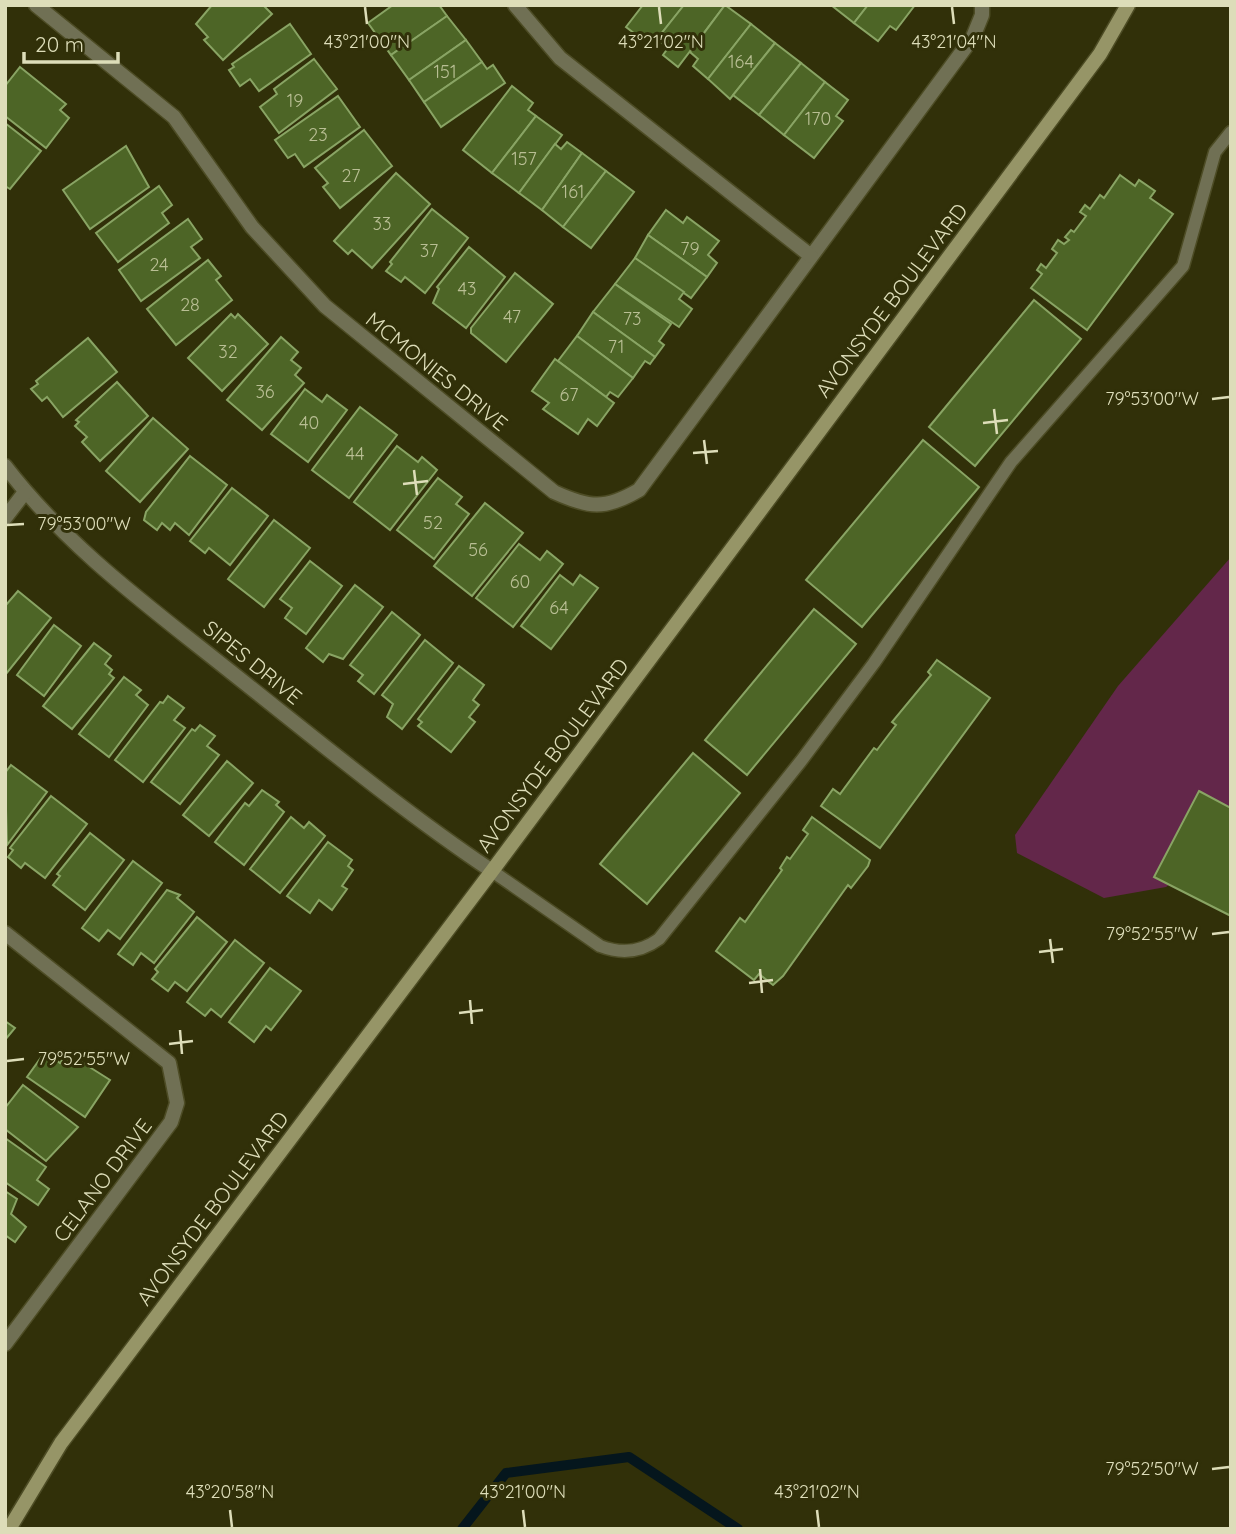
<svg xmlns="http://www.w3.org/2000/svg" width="1236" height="1534" font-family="Quicksand,sans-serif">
<rect width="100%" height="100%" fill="#313009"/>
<!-- green -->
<polygon fill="#63274a" points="1231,557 1231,840 1166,887 1104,898 1017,853 1015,835 1118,686"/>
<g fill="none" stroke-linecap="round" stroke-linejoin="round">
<!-- stream -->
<polyline stroke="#05161d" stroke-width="10" points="462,1529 506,1473 629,1457 738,1529"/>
</g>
<!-- building -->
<g fill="#4d6526" stroke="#89a464" stroke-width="2">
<polygon points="212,5 263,5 272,14 223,60 204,40 208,37 196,24"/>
<polygon points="393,5 439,5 447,16 391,55 368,23"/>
<polygon points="643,5 684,5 657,39 649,33 643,40 626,27"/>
<polygon points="684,5 725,5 678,67 663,55 668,48 657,39"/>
<polygon points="725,5 751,24 708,79 693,66 698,59 690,52"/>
<polygon points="831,5 868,5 854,23"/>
<polygon points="868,5 915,5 896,30 890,26 878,41 854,23"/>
<polygon points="447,16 466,40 409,80 391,55"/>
<polygon points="290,24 311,54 259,91 250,79 240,86 229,70 234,67 232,64"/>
<polygon points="751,24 775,43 730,99 708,79"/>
<polygon points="466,40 482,62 424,102 409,80"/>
<polygon points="775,43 801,63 759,115 733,95"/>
<polygon points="314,59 337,89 279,133 260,107 277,94 274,89"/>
<polygon points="482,62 487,69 493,65 505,83 441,127 424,102"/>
<polygon points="801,63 825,82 784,135 759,115"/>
<polygon points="20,67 66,104 60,110 69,118 46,148 5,116 5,86"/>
<polygon points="825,82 848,100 836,116 843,121 814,158 784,135"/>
<polygon points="512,86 533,103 528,110 536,116 492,173 463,150"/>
<polygon points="338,96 360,127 304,167 295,154 288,158 275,140"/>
<polygon points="536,116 562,135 519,193 492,173"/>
<polygon points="5,123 41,151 10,189 5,186"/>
<polygon points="364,130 392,166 340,208 323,187 328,183 315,168"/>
<polygon points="567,142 582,153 542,210 519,193 555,144 561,149"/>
<polygon points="126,146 149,187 90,229 63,190"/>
<polygon points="582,153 606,171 563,227 542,210"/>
<polygon points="606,171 634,192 591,248 563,227"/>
<polygon points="396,173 430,204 372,268 352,250 348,254 334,241"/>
<polygon points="1120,175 1135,186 1139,180 1155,191 1150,198 1173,214 1087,330 1031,288 1042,274 1037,270 1041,264 1046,268 1057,253 1052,249 1058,240 1064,244 1069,240 1065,237 1071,230 1074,232 1086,216 1080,212 1085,205 1090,209 1100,195 1104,198"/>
<polygon points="159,186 172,205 162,213 169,223 118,262 96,233"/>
<polygon points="432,209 468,238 425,293 405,277 401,282 386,271 392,264 390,262"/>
<polygon points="666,210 683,223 687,217 719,241 708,255 717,263 707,277 648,235"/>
<polygon points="188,219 202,239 191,247 200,258 141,301 119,270"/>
<polygon points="648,235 707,277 691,298 635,258"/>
<polygon points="469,247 505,277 466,328 433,303 439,289 437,287"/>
<polygon points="635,258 684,292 679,299 692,309 679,327 615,284"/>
<polygon points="208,260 221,276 216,280 232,300 176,345 147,309"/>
<polygon points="515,273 553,304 506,362 471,333 471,328"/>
<polygon points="615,284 671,324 659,341 664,345 655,357 593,312"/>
<polygon points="1034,300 1081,339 975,466 929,427"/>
<polygon points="593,312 655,357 650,364 645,361 633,378 577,336"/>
<polygon points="231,314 235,318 238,314 268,344 222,391 188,358"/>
<polygon points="577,336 633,378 618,397 610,392 606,397 558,361"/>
<polygon points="281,337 298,352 291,360 301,368 295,375 304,383 262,430 227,400"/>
<polygon points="88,338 117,372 63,417 47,397 42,401 31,389 38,384 36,381"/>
<polygon points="555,359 614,403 597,426 588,419 578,434 543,409 549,403 532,391"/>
<polygon points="117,382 148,416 100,461 82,442 87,437 75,426 79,422 76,420"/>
<polygon points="305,389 322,402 327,395 347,410 308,462 271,434"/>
<polygon points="360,407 397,435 349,498 312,470"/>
<polygon points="153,418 188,449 140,502 106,471"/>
<polygon points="923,440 979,487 862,627 806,580"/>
<polygon points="397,446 418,462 422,457 437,470 390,530 354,502"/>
<polygon points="190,456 227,485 189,535 175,523 170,530 162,523 157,530 144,520 146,512"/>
<polygon points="438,478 462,497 456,504 469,514 434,559 397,530"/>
<polygon points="232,488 268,516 230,565 209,548 205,553 190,541"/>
<polygon points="485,503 523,533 472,596 434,566"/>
<polygon points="274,520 310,548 264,607 228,579"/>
<polygon points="519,544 540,560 547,551 563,564 513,627 476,598"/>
<polygon points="310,561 342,586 306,634 285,618 292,608 280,599"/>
<polygon points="560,575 573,585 580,575 598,588 551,649 521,626"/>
<polygon points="355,585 383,607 343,659 329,654 323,662 306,648"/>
<polygon points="18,591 51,618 6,674 5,606"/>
<polygon points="814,609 856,644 747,775 705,740"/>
<polygon points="392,612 420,635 374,694 358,681 363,675 350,665"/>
<polygon points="54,625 81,646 44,696 17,675"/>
<polygon points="425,640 453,663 402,729 387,717 393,704 382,695"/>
<polygon points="94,643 111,656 105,664 112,670 109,674 114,678 72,729 43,706"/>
<polygon points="937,660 990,698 880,848 821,806 833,789 840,794 874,748 877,750 896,725 892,722 931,675 928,672"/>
<polygon points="459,666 484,685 473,700 479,705 469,717 475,722 451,752 418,726 422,722 418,719"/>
<polygon points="124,677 141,690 136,695 148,705 109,757 79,734"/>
<polygon points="168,696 184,708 174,720 185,728 143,782 115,760 160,702 163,703"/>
<polygon points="200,725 215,736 207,746 219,755 180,804 151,782 192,729 195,731"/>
<polygon points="693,753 740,793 647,904 600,864"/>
<polygon points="227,761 253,783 209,836 183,815"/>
<polygon points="11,765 47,792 7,845 5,773"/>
<polygon points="262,790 279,802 276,805 284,812 244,865 215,842 245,803 249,806"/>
<polygon points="1199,791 1231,808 1231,916 1154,877"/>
<polygon points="51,796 87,824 45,878 25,863 21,868 8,857 13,850 10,848"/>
<polygon points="291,817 304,828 309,822 325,836 280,893 250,869"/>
<polygon points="812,817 870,860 868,866 851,888 848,885 783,976 773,985 759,974 754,980 716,951 740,918 745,922 782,870 780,868 787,857 790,859 808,834 803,830"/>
<polygon points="90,833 124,860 85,910 53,885 60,876 57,874"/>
<polygon points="328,842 352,860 348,866 353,870 342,886 347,889 332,910 319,900 310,913 287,896"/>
<polygon points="133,861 162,883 120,939 108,930 99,941 82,928"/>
<polygon points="167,890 180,895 177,898 194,912 154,963 141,953 133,965 118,954"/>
<polygon points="197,917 227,942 187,991 175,982 168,991 152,979 158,972 155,969"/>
<polygon points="235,940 264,963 221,1017 211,1009 205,1016 187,1002"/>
<polygon points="270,968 301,991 271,1030 266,1026 254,1042 229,1022"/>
<polygon points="5,1021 15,1028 5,1040"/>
<polygon points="45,1052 60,1063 65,1056 78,1064 80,1061 110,1080 85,1117 27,1077"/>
<polygon points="23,1085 78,1127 46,1161 5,1129 5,1108"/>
<polygon points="5,1138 46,1167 37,1180 49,1189 38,1205 5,1182"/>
<polygon points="5,1191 17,1199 11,1214 26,1227 15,1242 5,1235"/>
</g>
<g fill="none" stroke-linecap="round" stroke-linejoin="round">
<!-- lane casing -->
<g stroke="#4d4c25" stroke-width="15">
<path id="lane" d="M492 871 600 946C621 954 640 953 659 939L801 761 874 663 1011 462 1183 266 1215 152 1231 132"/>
</g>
<!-- street casing -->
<g stroke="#4d4c25" stroke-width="17">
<g id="street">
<path d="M36 5 174 117 252 227 325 306 554 492C589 508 605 510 639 490L973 37 982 15V5"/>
<polyline points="515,5 560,58 811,256"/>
<path d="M5 466C68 548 151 608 231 672 317 740 401 810 492 871"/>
<polyline points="5,518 25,492"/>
<polyline points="5,933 169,1063 177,1103 171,1122 5,1344"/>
</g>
</g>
<!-- secondary casing -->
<g stroke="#4d4c25" stroke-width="17">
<polyline id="secondary" points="9,1529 61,1443 492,871 1100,54 1128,5"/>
</g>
<!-- lane -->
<use href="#lane" stroke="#707054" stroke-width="12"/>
<!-- street -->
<use href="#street" stroke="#707054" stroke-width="14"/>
<!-- secondary -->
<use href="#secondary" stroke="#969567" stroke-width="14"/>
</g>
<!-- ticks -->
<path fill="none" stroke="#ddddb9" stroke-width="2.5" d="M365 7 367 24M659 7 661 24M952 7 954 24M1212 399 1229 397M994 409 997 434M983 423 1008 420M704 440 707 464M693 453 718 451M414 470 417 495M403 484 428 481M7 525 24 524M1212 934 1229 932M1050 939 1053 963M1039 952 1063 949M760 969 762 993M749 983 773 980M470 1000 472 1024M459 1013 483 1010M180 1030 182 1054M169 1044 193 1041M7 1061 24 1059M1212 1469 1229 1467M230 1510 232 1527M523 1510 525 1527M817 1510 819 1527"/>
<g text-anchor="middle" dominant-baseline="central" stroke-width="6" stroke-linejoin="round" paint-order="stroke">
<!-- number labels -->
<g font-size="18" fill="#b9bf94">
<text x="741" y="61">164</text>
<text x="445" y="71">151</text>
<text x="295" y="100">19</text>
<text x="818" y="118">170</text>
<text x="318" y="134">23</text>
<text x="524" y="158">157</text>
<text x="351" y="175">27</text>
<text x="573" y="191">161</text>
<text x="382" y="223">33</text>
<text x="690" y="248">79</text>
<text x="429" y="250">37</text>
<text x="159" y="264">24</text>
<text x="467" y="288">43</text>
<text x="190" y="304">28</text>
<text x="512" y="316">47</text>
<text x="632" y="318">73</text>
<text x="616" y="346">71</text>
<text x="228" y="351">32</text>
<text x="265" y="391">36</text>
<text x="569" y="394">67</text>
<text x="309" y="422">40</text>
<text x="355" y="453">44</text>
<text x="433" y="522">52</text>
<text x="478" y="549">56</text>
<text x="520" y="581">60</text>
<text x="559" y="607">64</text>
</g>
<!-- street labels -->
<g font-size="21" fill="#ddddb9" stroke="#313009">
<text transform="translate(891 300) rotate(-53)">AVONSYDE BOULEVARD</text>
<text transform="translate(437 371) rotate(39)">MCMONIES DRIVE</text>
<text transform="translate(253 662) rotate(39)">SIPES DRIVE</text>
<text transform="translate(552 755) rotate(-53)">AVONSYDE BOULEVARD</text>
<text transform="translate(102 1180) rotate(-53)">CELANO DRIVE</text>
<text transform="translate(212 1208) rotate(-53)">AVONSYDE BOULEVARD</text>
</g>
</g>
<g font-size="18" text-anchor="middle" fill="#ddddb9" stroke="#313009" stroke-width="6" stroke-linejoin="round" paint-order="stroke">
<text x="367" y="48">43°21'00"N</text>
<text x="661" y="48">43°21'02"N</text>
<text x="954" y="48">43°21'04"N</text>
<text x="1152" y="405">79°53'00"W</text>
<text x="84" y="530">79°53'00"W</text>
<text x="1152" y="940">79°52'55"W</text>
<text x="84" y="1065">79°52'55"W</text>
<text x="1152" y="1475">79°52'50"W</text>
<text x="230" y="1498">43°20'58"N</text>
<text x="523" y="1498">43°21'00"N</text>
<text x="817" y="1498">43°21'02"N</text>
</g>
<!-- border -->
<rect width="1236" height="1534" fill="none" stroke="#ddddb9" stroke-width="14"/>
<!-- scale -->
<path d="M24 52v10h94v-10" fill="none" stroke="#ddddb9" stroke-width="3.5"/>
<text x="35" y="52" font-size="21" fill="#ddddb9" stroke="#313009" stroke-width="5" paint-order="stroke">20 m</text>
</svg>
